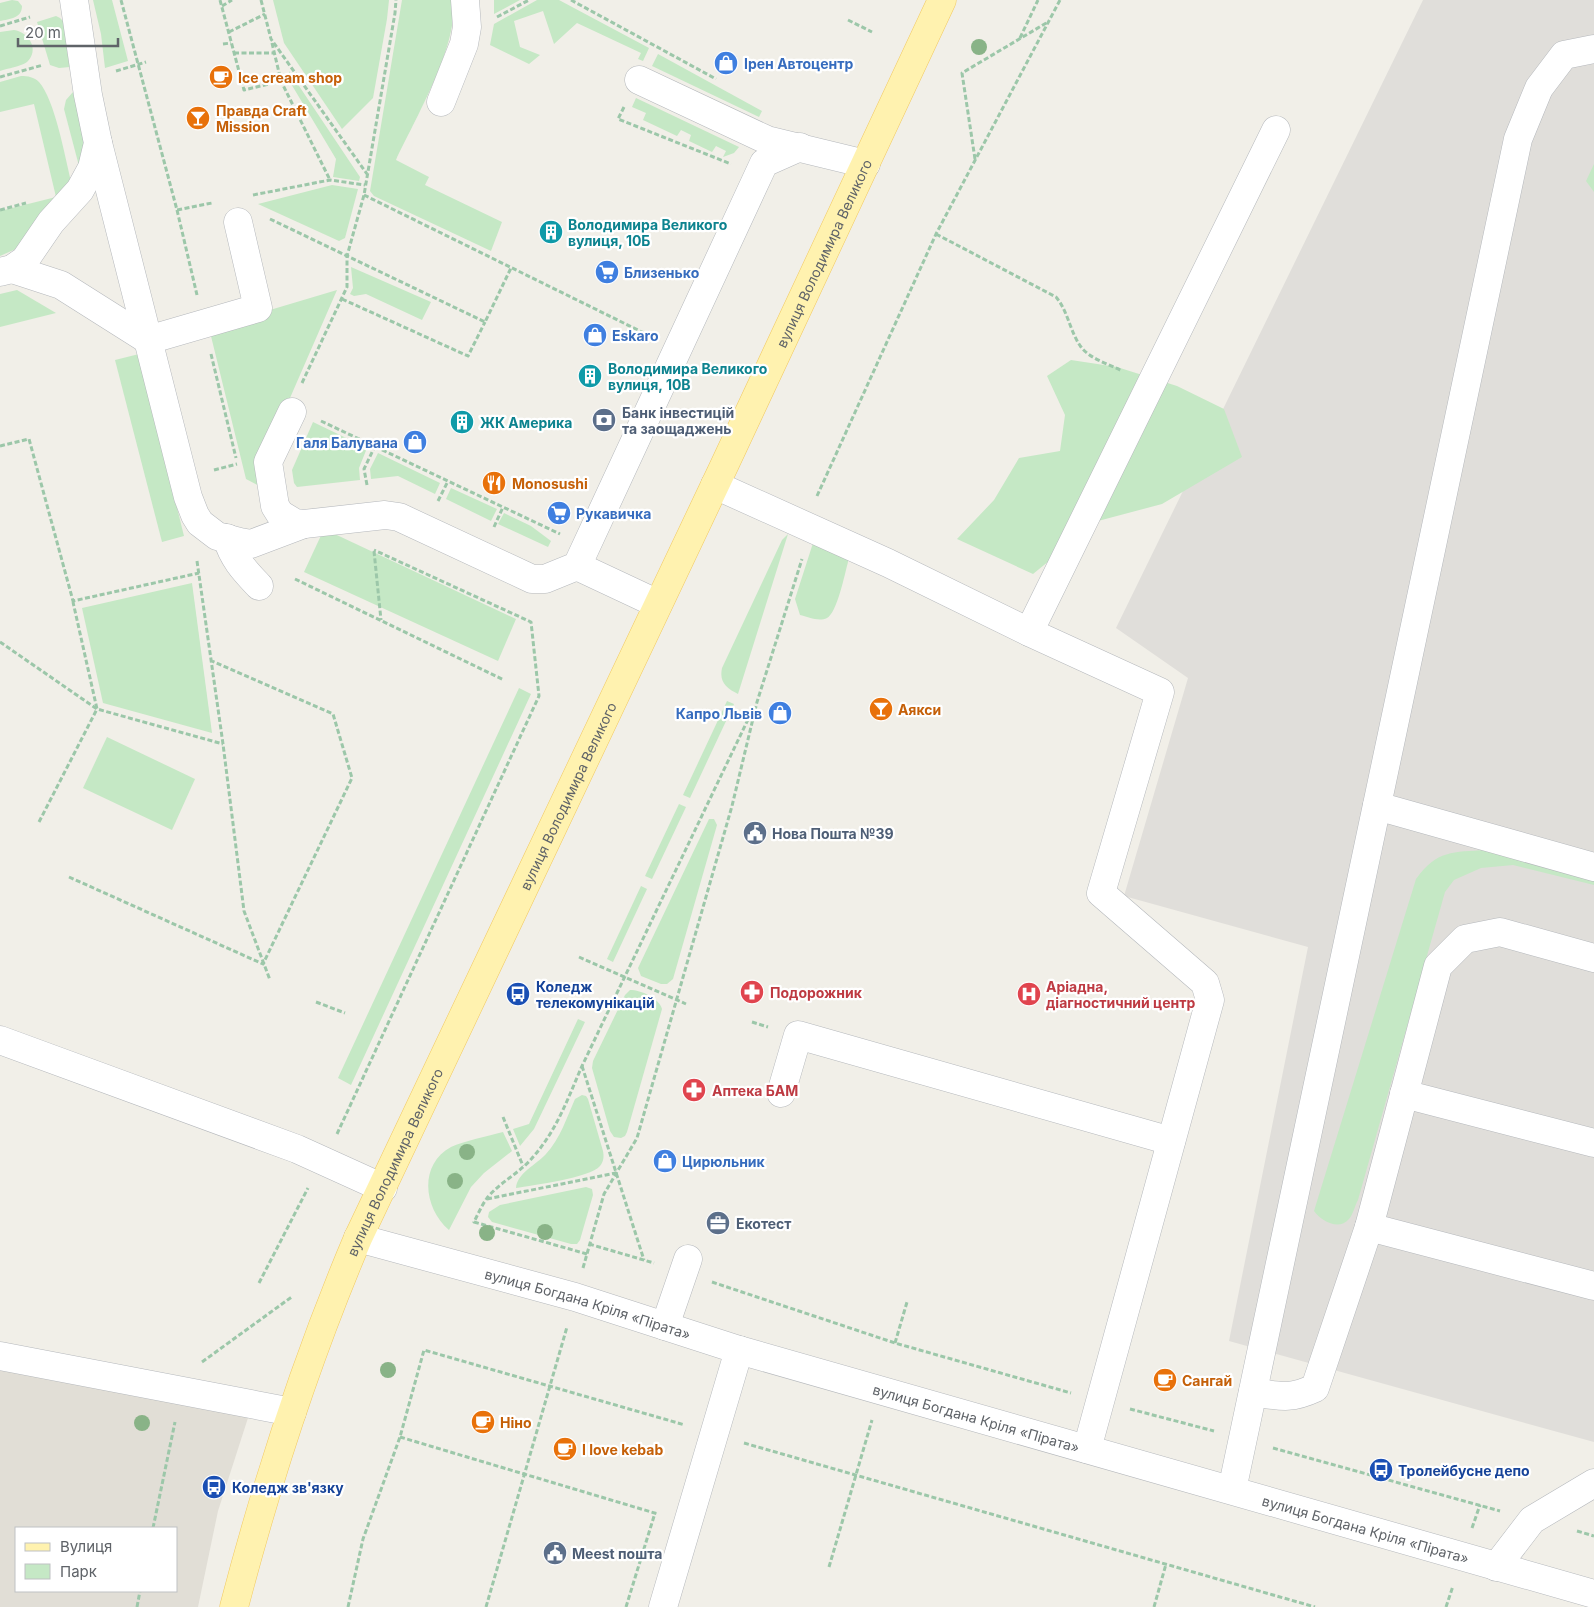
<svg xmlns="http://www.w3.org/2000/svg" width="1594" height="1607" font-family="Inter,sans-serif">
<rect width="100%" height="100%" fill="#f1efe8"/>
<!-- industrial -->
<polygon fill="#e0deda" points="1423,0 1594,0 1594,1442 1229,1341 1308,947 1124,896 1188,678 1116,628"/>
<!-- education -->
<path fill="#e1ded6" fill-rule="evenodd" d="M0 1350 256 1393 218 1511 198 1607H0ZM16 1528H176V1591H16Z"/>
<!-- green -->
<g fill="#c5e8c5">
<path d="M12 0 18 1 22 6C22 18 10 19 0 21V3Z"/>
<polygon points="93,0 112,0 128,61 105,68 101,34"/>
<polygon points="273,0 389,0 387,19 373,98 342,129 284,43"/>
<path d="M402 0H451C464 36 412 125 396 160L429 177 425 185 502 222 491 251 374 196 370 191Z"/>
<polygon points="494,0 520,0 494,14"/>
<polygon points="537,0 559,0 649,48 643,61 638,59 641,53 577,23 554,44 543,11 514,21 520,47 540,55 529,64 490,45 494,24"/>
<polygon points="56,16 60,18 63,21 70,67 59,68 50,65 37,22"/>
<path d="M14 30C29 32 40 50 27 62 20 67 8 68 0 71V32Z"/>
<polygon points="658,54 762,111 759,117 652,66"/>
<polygon points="289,71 360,177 359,181 333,177 336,159 290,82"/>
<path d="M21 76C28 76 34 77 39 82 55 100 65 157 71 181L18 248 0 256V211L56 197 34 104 0 112V82Z"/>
<polygon points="73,92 84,140 79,166 64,109 66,100"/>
<polygon points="636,98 739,147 734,153 723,157 726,151 716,146 712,152 689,141 691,135 681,130 677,136 643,120 646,113 632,107"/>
<polygon points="1594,164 1594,192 1586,181"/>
<polygon points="332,185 358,189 345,238 339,241 258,204"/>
<polygon points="351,267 431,302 422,320 366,294 354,296 350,294 353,288"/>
<polygon points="17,290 56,313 0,327 0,294"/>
<polygon points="337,290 263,460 267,490 246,479 209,328"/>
<polygon points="139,354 184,536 162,542 115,360"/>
<polygon points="1071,360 1117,367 1177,386 1224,409 1242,457 1162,504 1098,521 1033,574 957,539 994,500 1019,458 1060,451 1065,415 1047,376"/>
<polygon points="313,422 367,448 359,468 360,480 297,487 294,483 292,470"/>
<polygon points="378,453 440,483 435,494 398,476 371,479 370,469"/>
<polygon points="451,488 497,509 491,521 446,499"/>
<polygon points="504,513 531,526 551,541 548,547 498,524"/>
<polygon points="324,529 516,619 498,661 304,572"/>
<path d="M788 534 738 694C726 688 719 682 722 668L782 540Z"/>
<path d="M813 543 848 557V562C845 573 837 613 827 618 819 622 808 617 800 615L795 599Z"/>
<polygon points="192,583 212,733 103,703 82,608"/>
<polygon points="519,688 531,694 351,1085 338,1078"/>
<polygon points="727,701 734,704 690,798 683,795"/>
<polygon points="107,737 195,779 172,830 83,788"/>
<polygon points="679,804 686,807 652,879 645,876"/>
<polygon points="709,819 714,819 717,825 673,979 667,984 661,984 641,976 638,968"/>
<path d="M1486 850 1594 876V885L1513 865 1481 868 1454 880 1445 892 1358 1200C1355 1205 1353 1215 1349 1219 1339 1231 1321 1221 1314 1211L1416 879C1437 850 1453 852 1486 850Z"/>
<polygon points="641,886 647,889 613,962 607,959"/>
<path d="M630 990C641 990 659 998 662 1009L627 1132 625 1136 621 1138 614 1137 610 1131 592 1068 593 1061 625 995Z"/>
<polygon points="578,1019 585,1022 534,1129 520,1146 513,1129 529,1124"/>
<path d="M582 1095 586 1096 588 1099 603 1151C604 1156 604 1161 600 1166 590 1178 533 1185 516 1188 517 1173 536 1165 546 1154 560 1139 567 1117 575 1099Z"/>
<path d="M503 1132 512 1151 484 1173 471 1187 449 1230C424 1209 418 1165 451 1147 464 1141 488 1136 503 1132Z"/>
<polygon points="586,1187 592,1189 593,1195 580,1240 577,1244 571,1244 492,1222 488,1217 489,1212 500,1205"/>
</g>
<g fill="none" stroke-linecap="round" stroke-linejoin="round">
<!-- minor casing -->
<g stroke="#b5b8bc" stroke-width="29">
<g id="minor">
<polyline points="639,80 767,140 866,164"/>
<polyline points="441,102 464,44 467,27 465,0"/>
<polyline points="98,143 188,497 195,515 200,523 217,536 240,542 251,544 304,524"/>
<polyline points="12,269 61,285 148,340 258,308 238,222"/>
<polyline points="0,272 12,269 25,260 51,222 80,190 92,168 98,143 88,95 74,0"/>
<polyline points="292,412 268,462 275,506 280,514 295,523 304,524 385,515 399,517 532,579 545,579 577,566 764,163 800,147"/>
<polyline points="715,485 888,563 1029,632 1160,692 1101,893 1205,983 1210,1000 1087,1449"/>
<path d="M227 538C233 559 245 571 259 586"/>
<polyline points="577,566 658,604"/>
<polyline points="1029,632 1276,130"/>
<polyline points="1377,806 1594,867"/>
<polyline points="0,1040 297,1149 383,1188"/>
<polyline points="781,1093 798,1035 1171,1141"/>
<polyline points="1404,1094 1594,1143"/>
<polyline points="1369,1227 1594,1286"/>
<path id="s1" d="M358 1238 575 1297 739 1350 1594 1594"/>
<polyline points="665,1326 688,1259"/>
<polyline points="0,1356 292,1412"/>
<path d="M1253 1392C1280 1396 1289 1400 1315 1388L1369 1227 1438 966 1465 939 1500 932 1594 958"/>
<polyline points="1232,1490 1518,139 1539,88 1564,55 1594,49"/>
<polyline points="1496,1567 1532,1520 1594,1483"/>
<polyline points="663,1607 739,1350"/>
</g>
</g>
<!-- major casing -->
<g stroke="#f2c960" stroke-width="29">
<g id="major">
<path id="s2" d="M234 1607C267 1481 307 1358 358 1238L724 466 942 0"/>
</g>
</g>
<!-- path -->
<g stroke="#9cc7a9" stroke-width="3" stroke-dasharray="5 2.5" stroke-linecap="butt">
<polyline points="121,0 177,210 212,203"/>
<polyline points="220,0 244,90 281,81"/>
<polyline points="261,0 271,39 367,174"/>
<polyline points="571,0 716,79"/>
<polyline points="222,6 232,0"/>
<polyline points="497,17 529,0"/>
<polyline points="848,20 872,32"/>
<polyline points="0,26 30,17"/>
<polyline points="229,32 265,14"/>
<polyline points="1020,38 1038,0"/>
<polyline points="272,43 281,81 330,180"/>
<polyline points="223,44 231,43"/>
<polyline points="234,53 274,53"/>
<polyline points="116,71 146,62"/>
<polyline points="0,77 43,65"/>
<polyline points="624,107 618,119 731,164"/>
<polyline points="975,159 962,73 1048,22"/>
<polyline points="253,195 330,180 365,185"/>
<polyline points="364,195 650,336"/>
<polyline points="0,210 26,203"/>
<polyline points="177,210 197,295"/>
<polyline points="270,219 485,322 511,268"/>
<path d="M936 234 1056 297C1068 311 1070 332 1081 347 1090 359 1109 364 1122 371"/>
<polyline points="342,299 468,356 485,322"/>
<polyline points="211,354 236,458"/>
<polyline points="302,383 347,287 347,256 364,195 395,13 396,0"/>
<polyline points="321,421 560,534"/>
<polyline points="0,446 29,439 73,601 199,573"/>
<polyline points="214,470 237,464"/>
<polyline points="367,485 364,469 375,446"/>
<polyline points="817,496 936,234 1060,0"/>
<polyline points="438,501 448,481"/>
<polyline points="494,527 503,507"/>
<polyline points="374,551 381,620"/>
<polyline points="197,561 223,744 244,911 270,980"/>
<polyline points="295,579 504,680"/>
<polyline points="0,642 97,709 223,744"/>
<polyline points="39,822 97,709 73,602"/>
<polyline points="69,877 263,964 352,778 333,714 212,661"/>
<polyline points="579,957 686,1004"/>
<polyline points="316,1002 345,1013"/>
<polyline points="752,1022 768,1027"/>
<polyline points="582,1066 644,1260"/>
<polyline points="503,1117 523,1166"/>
<polyline points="337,1134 539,696 531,622 374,550"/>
<polyline points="487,1199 616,1173"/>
<polyline points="589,1244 654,1263"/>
<path d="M587 1254 474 1222C478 1214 482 1205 487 1198 500 1182 520 1173 533 1157 557 1130 568 1098 582 1066L753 709"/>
<polyline points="583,1268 604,1194 637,1138 732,806 757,702 802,559"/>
<polyline points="712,1282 895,1343 1071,1393"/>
<polyline points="259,1283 308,1188"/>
<polyline points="895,1343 907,1302"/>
<polyline points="202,1362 293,1296"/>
<polyline points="1130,1409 1214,1431"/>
<polyline points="400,1437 658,1514"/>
<polyline points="744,1443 1315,1607"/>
<polyline points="1273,1448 1500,1511"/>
<polyline points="153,1528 175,1422"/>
<polyline points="1472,1528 1480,1505"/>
<polyline points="1577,1531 1594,1536"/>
<polyline points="829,1567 872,1420"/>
<polyline points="137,1607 140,1591"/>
<polyline points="348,1607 363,1539 400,1437 424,1350 685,1425"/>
<polyline points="486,1607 567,1327"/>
<polyline points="626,1607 655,1513"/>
<polyline points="1154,1607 1166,1564"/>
<polyline points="1446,1607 1453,1586"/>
</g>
<!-- minor -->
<use href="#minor" stroke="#fff" stroke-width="28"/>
<!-- major -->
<use href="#major" stroke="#fff2af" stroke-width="28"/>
</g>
<!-- trees -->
<g fill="#89b387">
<circle cx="979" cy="47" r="8"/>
<circle cx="467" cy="1152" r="8"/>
<circle cx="455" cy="1181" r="8"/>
<circle cx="545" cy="1232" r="8"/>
<circle cx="487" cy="1233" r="8"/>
<circle cx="388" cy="1370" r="8"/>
<circle cx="142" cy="1423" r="8"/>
</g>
<!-- icons -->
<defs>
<g id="shop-disc" transform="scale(1.25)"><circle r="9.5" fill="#3f7fe0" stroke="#fff"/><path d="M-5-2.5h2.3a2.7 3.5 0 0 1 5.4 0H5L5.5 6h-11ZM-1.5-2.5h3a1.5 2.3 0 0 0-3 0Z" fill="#fff"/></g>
<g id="cafe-disc" transform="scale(1.25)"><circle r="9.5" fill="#e8710a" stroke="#fff"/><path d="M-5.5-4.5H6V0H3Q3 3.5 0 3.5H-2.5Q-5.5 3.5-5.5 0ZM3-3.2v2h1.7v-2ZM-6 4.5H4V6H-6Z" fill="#fff"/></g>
<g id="bar-disc" transform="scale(1.25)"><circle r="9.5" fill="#e8710a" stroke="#fff"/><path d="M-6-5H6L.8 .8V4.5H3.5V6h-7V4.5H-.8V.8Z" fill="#fff"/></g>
<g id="building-disc" transform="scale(1.25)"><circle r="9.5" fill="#0f9aa8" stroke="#fff"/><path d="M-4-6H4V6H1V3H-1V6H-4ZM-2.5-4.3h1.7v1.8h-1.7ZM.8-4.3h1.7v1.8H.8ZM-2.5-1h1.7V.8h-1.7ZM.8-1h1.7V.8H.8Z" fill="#fff"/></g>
<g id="supermarket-disc" transform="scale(1.25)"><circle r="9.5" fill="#3f7fe0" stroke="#fff"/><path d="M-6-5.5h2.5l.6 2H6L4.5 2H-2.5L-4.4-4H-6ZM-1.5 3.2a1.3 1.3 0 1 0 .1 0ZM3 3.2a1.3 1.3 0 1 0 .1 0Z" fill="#fff"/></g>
<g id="bank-disc" transform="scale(1.25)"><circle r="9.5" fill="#5c6f8a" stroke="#fff"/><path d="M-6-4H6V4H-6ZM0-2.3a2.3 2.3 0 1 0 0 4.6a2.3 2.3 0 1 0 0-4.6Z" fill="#fff"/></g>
<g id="restaurant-disc" transform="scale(1.25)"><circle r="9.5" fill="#e8710a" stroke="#fff"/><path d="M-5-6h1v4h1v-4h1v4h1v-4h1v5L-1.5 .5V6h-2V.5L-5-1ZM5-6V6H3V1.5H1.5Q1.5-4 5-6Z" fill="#fff"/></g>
<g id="civic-disc" transform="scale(1.25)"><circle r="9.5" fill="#5c6f8a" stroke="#fff"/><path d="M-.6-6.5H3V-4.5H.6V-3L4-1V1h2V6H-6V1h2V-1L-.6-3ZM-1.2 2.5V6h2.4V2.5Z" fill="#fff"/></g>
<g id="pharmacy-disc" transform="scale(1.25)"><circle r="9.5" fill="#e0444e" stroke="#fff"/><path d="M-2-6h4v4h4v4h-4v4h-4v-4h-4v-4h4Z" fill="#fff"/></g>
<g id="bus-disc" transform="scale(1.25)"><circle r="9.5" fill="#1a4fb4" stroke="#fff"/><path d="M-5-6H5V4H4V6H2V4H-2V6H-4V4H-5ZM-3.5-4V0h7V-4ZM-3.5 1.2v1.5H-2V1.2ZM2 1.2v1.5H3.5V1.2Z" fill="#fff"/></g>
<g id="hospital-disc" transform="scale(1.25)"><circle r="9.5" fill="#e0444e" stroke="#fff"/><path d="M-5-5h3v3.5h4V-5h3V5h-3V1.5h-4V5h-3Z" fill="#fff"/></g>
<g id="office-disc" transform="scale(1.25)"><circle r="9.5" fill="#5c6f8a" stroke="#fff"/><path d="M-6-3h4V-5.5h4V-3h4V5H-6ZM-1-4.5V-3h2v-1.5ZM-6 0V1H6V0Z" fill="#fff"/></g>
</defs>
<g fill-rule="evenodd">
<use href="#shop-disc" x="726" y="63"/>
<use href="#cafe-disc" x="221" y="77"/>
<use href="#bar-disc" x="198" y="118"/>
<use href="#building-disc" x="551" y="232"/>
<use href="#supermarket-disc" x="607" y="272"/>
<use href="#shop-disc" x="595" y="335"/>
<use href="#building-disc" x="590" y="376"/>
<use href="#bank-disc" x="604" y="420"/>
<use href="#building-disc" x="462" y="422"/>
<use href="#shop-disc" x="415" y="442"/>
<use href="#restaurant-disc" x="494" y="483"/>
<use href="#supermarket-disc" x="559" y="513"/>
<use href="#bar-disc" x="881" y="709"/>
<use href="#shop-disc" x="780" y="713"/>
<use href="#civic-disc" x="755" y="833"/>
<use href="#pharmacy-disc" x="752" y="992"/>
<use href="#bus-disc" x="518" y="994"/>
<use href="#hospital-disc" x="1029" y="994"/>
<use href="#pharmacy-disc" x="694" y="1090"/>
<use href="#shop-disc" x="665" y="1161"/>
<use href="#office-disc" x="718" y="1223"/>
<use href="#cafe-disc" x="1165" y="1380"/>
<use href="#cafe-disc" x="483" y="1422"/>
<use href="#cafe-disc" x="565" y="1449"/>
<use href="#bus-disc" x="1381" y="1470"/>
<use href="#bus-disc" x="214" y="1487"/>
<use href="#civic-disc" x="555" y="1553"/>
</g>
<g text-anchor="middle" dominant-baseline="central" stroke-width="4.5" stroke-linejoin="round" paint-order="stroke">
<!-- shop labels -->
<g font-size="14" font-weight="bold" fill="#366cbe" stroke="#fff" text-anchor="start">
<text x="744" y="63">Ірен Автоцентр</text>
<text x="624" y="272">Близенько</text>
<text x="612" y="335">Eskaro</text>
<text x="398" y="442" text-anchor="end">Галя Балувана</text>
<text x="576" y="513">Рукавичка</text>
<text x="762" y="713" text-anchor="end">Капро Львів</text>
<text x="682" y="1161">Цирюльник</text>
</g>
<!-- food labels -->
<g font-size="14" font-weight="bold" fill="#c56008" stroke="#fff" text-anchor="start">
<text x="238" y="77">Ice cream shop</text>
<text x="216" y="110">Правда Craft<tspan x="216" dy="16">Mission</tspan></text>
<text x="512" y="483">Monosushi</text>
<text x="898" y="709">Аякси</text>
<text x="1182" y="1380">Сангай</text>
<text x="500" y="1422">Ніно</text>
<text x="582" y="1449">I love kebab</text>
</g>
<!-- culture labels -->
<g font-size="14" font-weight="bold" fill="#0d838f" stroke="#fff" text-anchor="start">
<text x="568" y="224">Володимира Великого<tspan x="568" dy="16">вулиця, 10Б</tspan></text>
<text x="608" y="368">Володимира Великого<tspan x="608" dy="16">вулиця, 10В</tspan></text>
<text x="480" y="422">ЖК Америка</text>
</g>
<!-- street labels -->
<g font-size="14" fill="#5f6368" stroke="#fff">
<text stroke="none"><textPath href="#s2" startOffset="1479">вулиця Володимира Великого</textPath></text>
<text stroke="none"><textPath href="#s2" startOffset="879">вулиця Володимира Великого</textPath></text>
<text stroke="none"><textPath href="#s2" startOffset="474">вулиця Володимира Великого</textPath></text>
<text stroke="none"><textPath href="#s1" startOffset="239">вулиця Богдана Кріля «Пірата»</textPath></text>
<text stroke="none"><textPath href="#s1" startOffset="644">вулиця Богдана Кріля «Пірата»</textPath></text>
<text stroke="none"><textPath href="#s1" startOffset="1049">вулиця Богдана Кріля «Пірата»</textPath></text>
</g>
<!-- service labels -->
<g font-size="14" font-weight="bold" fill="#4e5e75" stroke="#fff" text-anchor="start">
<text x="622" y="412">Банк інвестицій<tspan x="622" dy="16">та заощаджень</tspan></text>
<text x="772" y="833">Нова Пошта №39</text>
<text x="736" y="1223">Екотест</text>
<text x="572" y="1553">Meest пошта</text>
</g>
<!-- transit labels -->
<g font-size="14" font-weight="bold" fill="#164399" stroke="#fff" text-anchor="start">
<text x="536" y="986">Коледж<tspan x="536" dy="16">телекомунікацій</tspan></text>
<text x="1398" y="1470">Тролейбусне депо</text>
<text x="232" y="1487">Коледж зв'язку</text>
</g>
<!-- health labels -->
<g font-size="14" font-weight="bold" fill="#be3a42" stroke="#fff" text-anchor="start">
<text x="1046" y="986">Аріадна,<tspan x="1046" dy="16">діагностичний центр</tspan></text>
<text x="770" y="992">Подорожник</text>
<text x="712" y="1090">Аптека БАМ</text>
</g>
</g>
<!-- legend -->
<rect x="15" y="1527" width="162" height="65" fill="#ffffff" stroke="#bfc1c3"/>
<rect x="25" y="1543" width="25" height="8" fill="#fff2af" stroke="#bfc1c3"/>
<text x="60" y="1552" font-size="15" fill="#5f6368">Вулиця</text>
<rect x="25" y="1564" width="25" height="15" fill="#c5e8c5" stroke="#bfc1c3"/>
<text x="60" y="1577" font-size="15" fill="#5f6368">Парк</text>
<!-- scale -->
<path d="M18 38v8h100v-8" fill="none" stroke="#5f6368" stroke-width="2.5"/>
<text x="25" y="38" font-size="15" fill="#5f6368" stroke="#ffffff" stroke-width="4" paint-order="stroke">20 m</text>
</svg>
